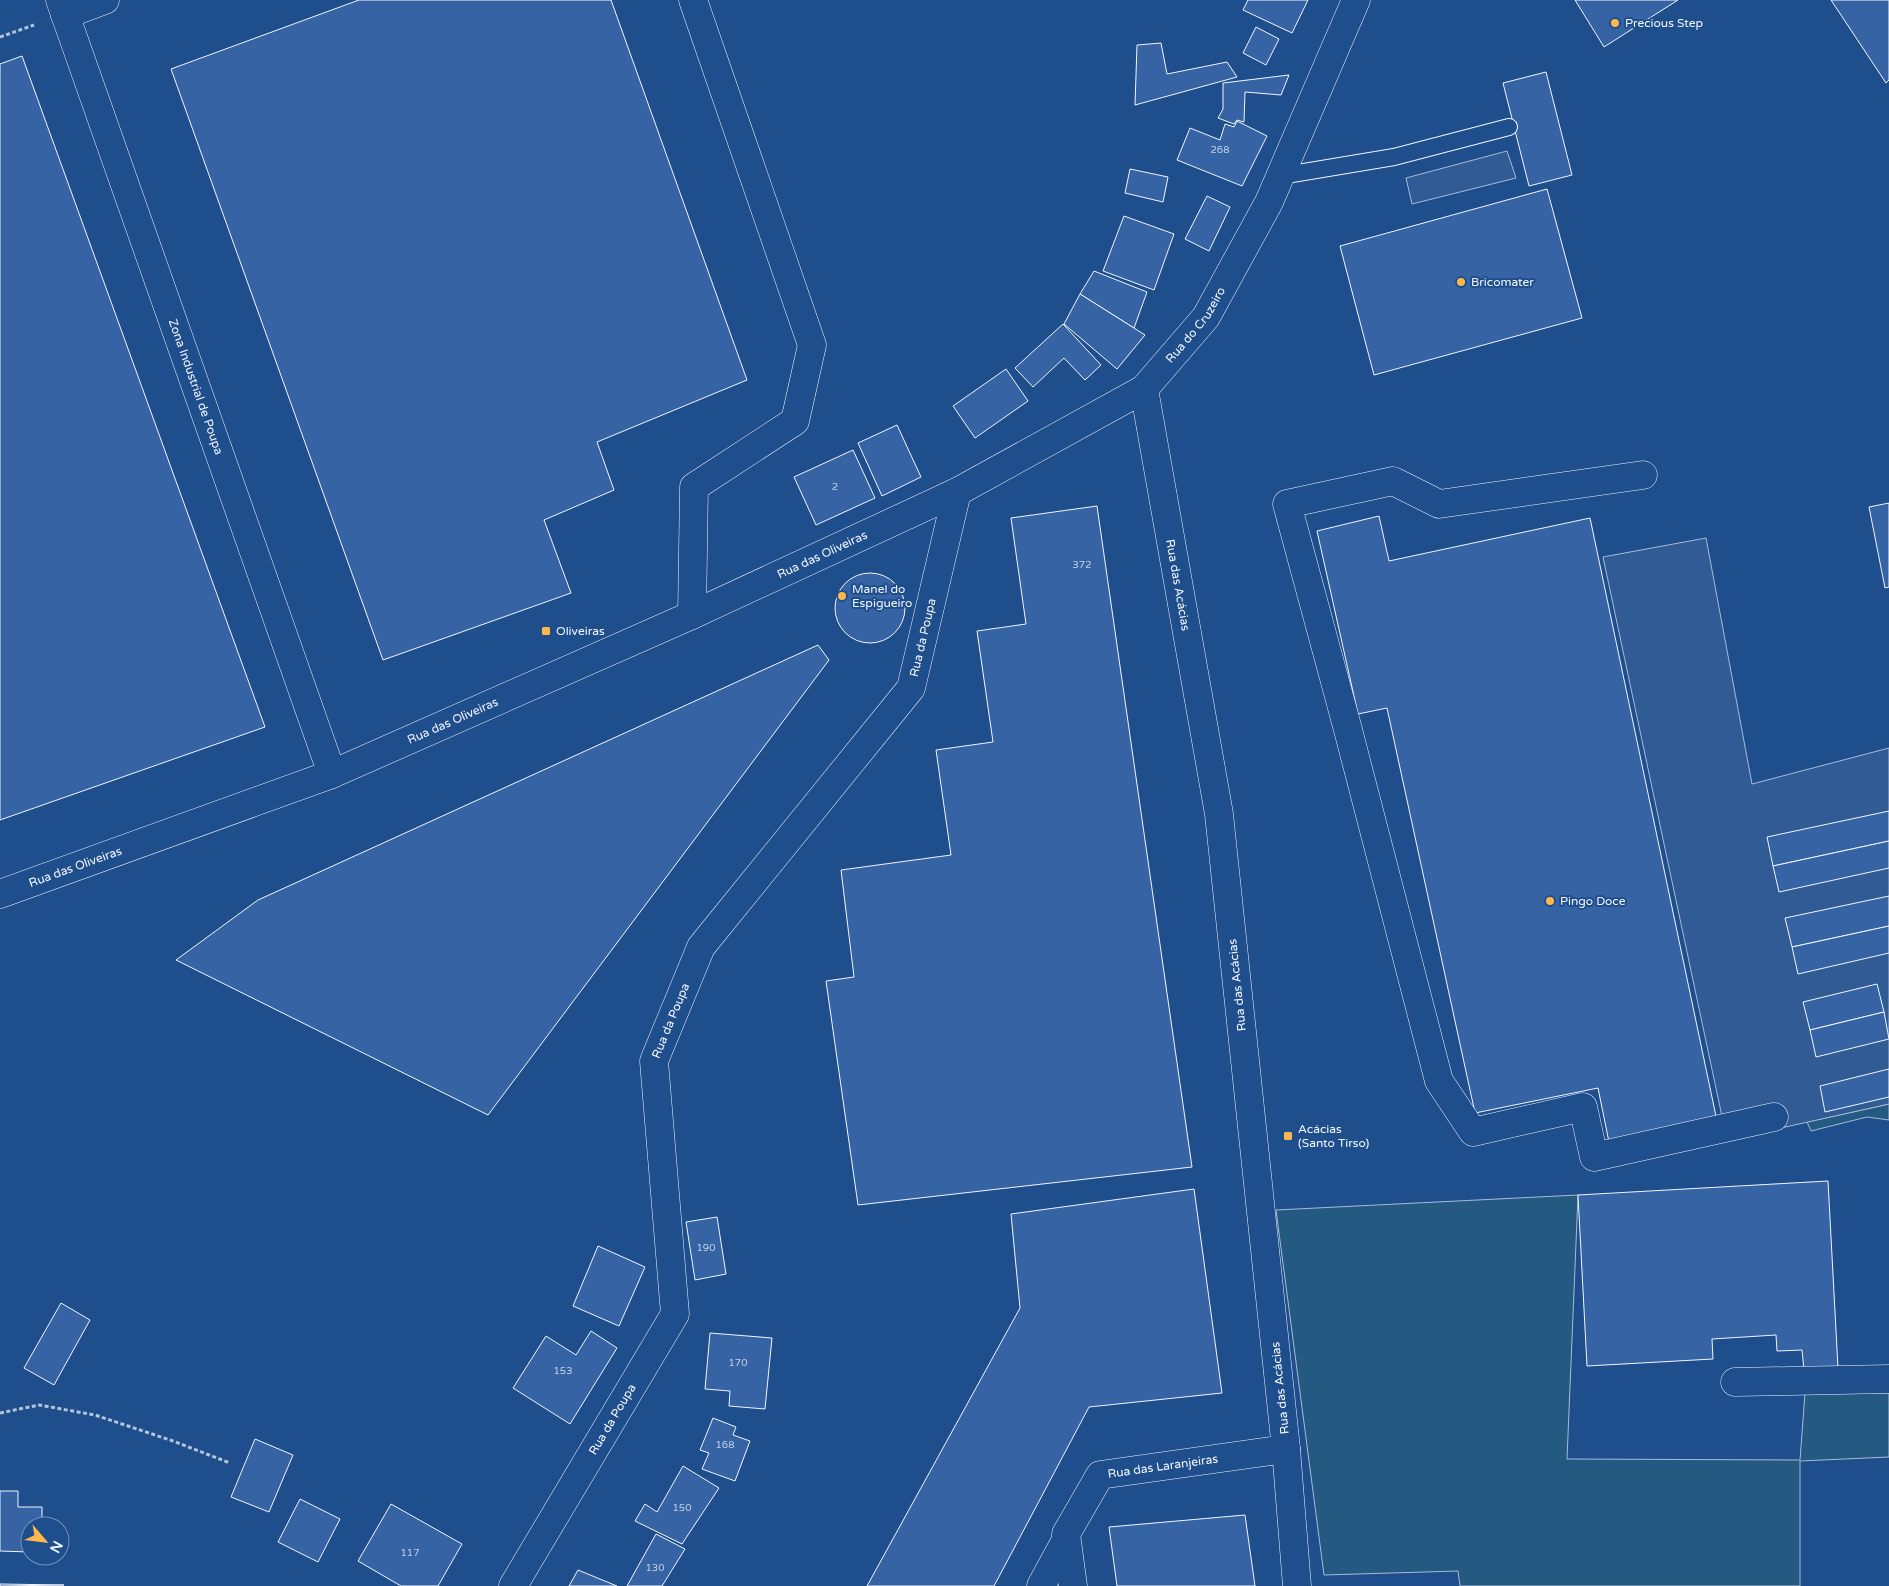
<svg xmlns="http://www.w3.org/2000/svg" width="1889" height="1586" font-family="'Varela Round',sans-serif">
<rect width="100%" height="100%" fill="#1f4e8c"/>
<!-- green -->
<g fill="#245a82" stroke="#a8bbd7">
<polygon points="1889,1104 1889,1120 1867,1117 1811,1131 1807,1122"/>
<polygon points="1578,1195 1567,1459 1800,1460 1805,1393 1889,1391 1889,1457 1800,1461 1800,1586 1460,1586 1458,1571 1324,1575 1276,1210"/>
</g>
<!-- parking -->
<g fill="#305b95" stroke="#a8bbd7">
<polygon points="1507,151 1516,178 1412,204 1406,178"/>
<polygon points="1706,538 1752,784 1889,748 1889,1104 1727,1140 1603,557"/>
</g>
<!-- building -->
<g fill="#3563a3" stroke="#f2f6ff">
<polygon points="359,0 611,0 747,380 597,442 614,490 544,520 571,593 383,660 171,69"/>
<polygon points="1248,0 1308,0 1292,33 1243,10"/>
<polygon points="1575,0 1678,0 1604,47"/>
<polygon points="1831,0 1889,0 1889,80 1886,83"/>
<polygon points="1256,27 1279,39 1266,65 1243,53"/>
<polygon points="1161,43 1167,74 1227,62 1237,77 1135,105 1137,45"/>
<polygon points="22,56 265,727 0,820 0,64"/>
<polygon points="1546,72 1572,175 1529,186 1503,83"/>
<polygon points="1289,75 1281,95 1245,92 1244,122 1237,120 1234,124 1218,118 1223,109 1223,83"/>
<polygon points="1237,121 1267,136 1242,186 1177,160 1190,128 1220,140 1225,124 1234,127"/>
<polygon points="1130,169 1168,177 1163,202 1125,193"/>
<polygon points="1547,189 1582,318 1374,375 1340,246"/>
<polygon points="1207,196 1230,207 1209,251 1185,239"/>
<polygon points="1124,216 1174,234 1154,290 1103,271"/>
<polygon points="1094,271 1147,292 1134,328 1080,294"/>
<polygon points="1080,294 1145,335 1117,369 1064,324"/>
<polygon points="1063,324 1101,365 1085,380 1064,358 1033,387 1015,368"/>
<polygon points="1006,369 1028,401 975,438 953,406"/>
<polygon points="897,425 921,477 882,496 858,443"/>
<polygon points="853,450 875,498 816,525 794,477"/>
<polygon points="1889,503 1889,587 1885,588 1869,507"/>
<polygon points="1097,506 1192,1167 858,1205 826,981 854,977 841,870 951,855 936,750 993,742 977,631 1026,624 1011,518"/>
<polygon points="1379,516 1389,561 1590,518 1717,1121 1610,1147 1598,1088 1475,1113 1387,708 1358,714 1317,531"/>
<circle cx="870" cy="608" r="35"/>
<polygon points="818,645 829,660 488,1115 176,960 258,900"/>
<polygon points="1889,811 1889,841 1773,866 1767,837"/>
<polygon points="1889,841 1889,868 1779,892 1773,866"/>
<polygon points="1889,896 1889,926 1792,947 1785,918"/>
<polygon points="1889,926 1889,953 1798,974 1792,947"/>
<polygon points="1877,984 1884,1012 1810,1030 1803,1002"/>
<polygon points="1884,1012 1889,1039 1816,1057 1810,1030"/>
<polygon points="1889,1069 1889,1097 1825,1112 1820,1086"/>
<polygon points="1828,1181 1838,1368 1804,1370 1802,1350 1777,1351 1776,1335 1712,1339 1713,1359 1587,1366 1578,1195"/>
<polygon points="1194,1189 1222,1393 1089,1407 994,1586 867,1586 1020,1308 1011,1214"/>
<polygon points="717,1217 726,1274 695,1280 686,1222"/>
<polygon points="598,1246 645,1267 619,1326 573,1306"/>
<polygon points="61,1303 90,1320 54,1385 24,1368"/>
<polygon points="591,1331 617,1348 570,1424 513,1388 546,1336 576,1355"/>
<polygon points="710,1333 772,1338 765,1409 729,1406 730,1391 705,1389"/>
<polygon points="713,1418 736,1427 733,1435 750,1441 735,1481 702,1469 709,1453 700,1450"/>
<polygon points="255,1439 293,1455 269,1512 231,1497"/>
<polygon points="683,1466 719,1488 682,1544 635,1521 645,1504 657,1512"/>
<polygon points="0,1491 18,1491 18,1507 42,1507 42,1526 30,1526 30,1552 0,1551"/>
<polygon points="300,1499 340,1519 318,1562 278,1542"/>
<polygon points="391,1504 462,1544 438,1586 401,1586 358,1561"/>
<polygon points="1245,1515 1255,1586 1117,1586 1109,1527"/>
<polygon points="656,1534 685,1549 662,1586 627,1586"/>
<polygon points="578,1570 617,1586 569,1586"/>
<polygon points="0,1584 64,1585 0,1586"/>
</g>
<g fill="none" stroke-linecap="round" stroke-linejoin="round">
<!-- service casing -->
<g stroke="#f2f6ff" stroke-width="18">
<polyline id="service" points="1280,176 1394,157 1509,127"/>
</g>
<!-- minor casing -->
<g stroke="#f2f6ff" stroke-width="29">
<g id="minor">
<path id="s1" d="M60 0 332 774"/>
<polyline points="65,15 105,0"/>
<polyline points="1643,475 1439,504 1393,481 1287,504 1347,726 1439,1081 1473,1132 1583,1107 1594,1157 1774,1117"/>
<polyline points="692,615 694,487 795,421 812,345 693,0"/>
<path id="s2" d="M0 894 332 774 692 615 957 492 1144 389"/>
<polyline points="1735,1382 1889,1379"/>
<polyline points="1286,1449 1297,1586"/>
<path id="s3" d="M513 1586 675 1314 654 1061 701 947 911 688 957 492"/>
<polyline points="1041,1586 1066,1540"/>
</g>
</g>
<!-- tertiary casing -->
<g stroke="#f2f6ff" stroke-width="29">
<g id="tertiary">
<path id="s4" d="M1073 1586 1066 1534 1100 1475 1286 1449 1219 814 1144 389 1206 317 1269 202 1356 0"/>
</g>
</g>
<!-- path -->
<g stroke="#b3c4dc" stroke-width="3" stroke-dasharray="4 2.5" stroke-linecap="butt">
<polyline points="0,37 34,25"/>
<polyline points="0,1413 39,1405 95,1415 173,1441 230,1463"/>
</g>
<!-- service -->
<use href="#service" stroke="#1f4e8c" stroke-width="16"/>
<!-- minor -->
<use href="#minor" stroke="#1f4e8c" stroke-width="28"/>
<!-- tertiary -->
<use href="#tertiary" stroke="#1f4e8c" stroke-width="28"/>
</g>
<!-- markers -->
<g fill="#ffb74d" stroke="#1f4e8c" stroke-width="2">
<circle cx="1615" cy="23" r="5"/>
<circle cx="1461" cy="282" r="5"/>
<circle cx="842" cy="596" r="5"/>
<rect x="541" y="626" width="10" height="10" rx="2.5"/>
<circle cx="1550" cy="901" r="5"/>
<rect x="1283" y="1131" width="10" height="10" rx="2.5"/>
</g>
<g text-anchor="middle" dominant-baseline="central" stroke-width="4" stroke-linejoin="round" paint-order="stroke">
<!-- number labels -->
<g font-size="10" fill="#c3d1e8">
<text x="1220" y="150">268</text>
<text x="835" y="487">2</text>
<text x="1082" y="565">372</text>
<text x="706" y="1248">190</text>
<text x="738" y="1363">170</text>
<text x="563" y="1371">153</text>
<text x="725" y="1445">168</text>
<text x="682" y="1508">150</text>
<text x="410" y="1553">117</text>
<text x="655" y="1568">130</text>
</g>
<!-- poi labels -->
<g font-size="12" fill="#f2f6ff" stroke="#1f4e8c" text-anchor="start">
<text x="1625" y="23">Precious Step</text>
<text x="1471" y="282">Bricomater</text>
<text x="852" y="589">Manel do<tspan x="852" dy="14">Espigueiro</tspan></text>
<text x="556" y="631">Oliveiras</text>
<text x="1560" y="901">Pingo Doce</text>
<text x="1298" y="1129">Acácias<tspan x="1298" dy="14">(Santo Tirso)</tspan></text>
</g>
<!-- street labels -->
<g font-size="12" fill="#f2f6ff" stroke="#1f4e8c">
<text stroke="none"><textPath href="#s4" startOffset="1461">Rua do Cruzeiro</textPath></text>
<text stroke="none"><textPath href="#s1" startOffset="410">Zona Industrial de Poupa</textPath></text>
<text stroke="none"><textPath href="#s2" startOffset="890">Rua das Oliveiras</textPath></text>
<text transform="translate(1178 585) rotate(80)">Rua das Acácias</text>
<text stroke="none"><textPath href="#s3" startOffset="1079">Rua da Poupa</textPath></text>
<text stroke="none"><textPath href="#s2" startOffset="485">Rua das Oliveiras</textPath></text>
<text stroke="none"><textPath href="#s2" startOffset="80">Rua das Oliveiras</textPath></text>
<text transform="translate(1237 985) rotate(-96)">Rua das Acácias</text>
<text stroke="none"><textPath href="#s3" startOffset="614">Rua da Poupa</textPath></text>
<text transform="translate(1280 1388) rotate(-96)">Rua das Acácias</text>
<text stroke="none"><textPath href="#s3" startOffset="194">Rua da Poupa</textPath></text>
<text stroke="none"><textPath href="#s4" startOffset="184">Rua das Laranjeiras</textPath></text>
</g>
</g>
<!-- north arrow -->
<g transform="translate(45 1541) rotate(118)"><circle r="24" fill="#1f4e8c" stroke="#7391ba"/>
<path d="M0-4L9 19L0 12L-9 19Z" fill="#ffb74d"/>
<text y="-8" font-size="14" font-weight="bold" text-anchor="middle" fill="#f2f6ff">N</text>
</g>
</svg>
